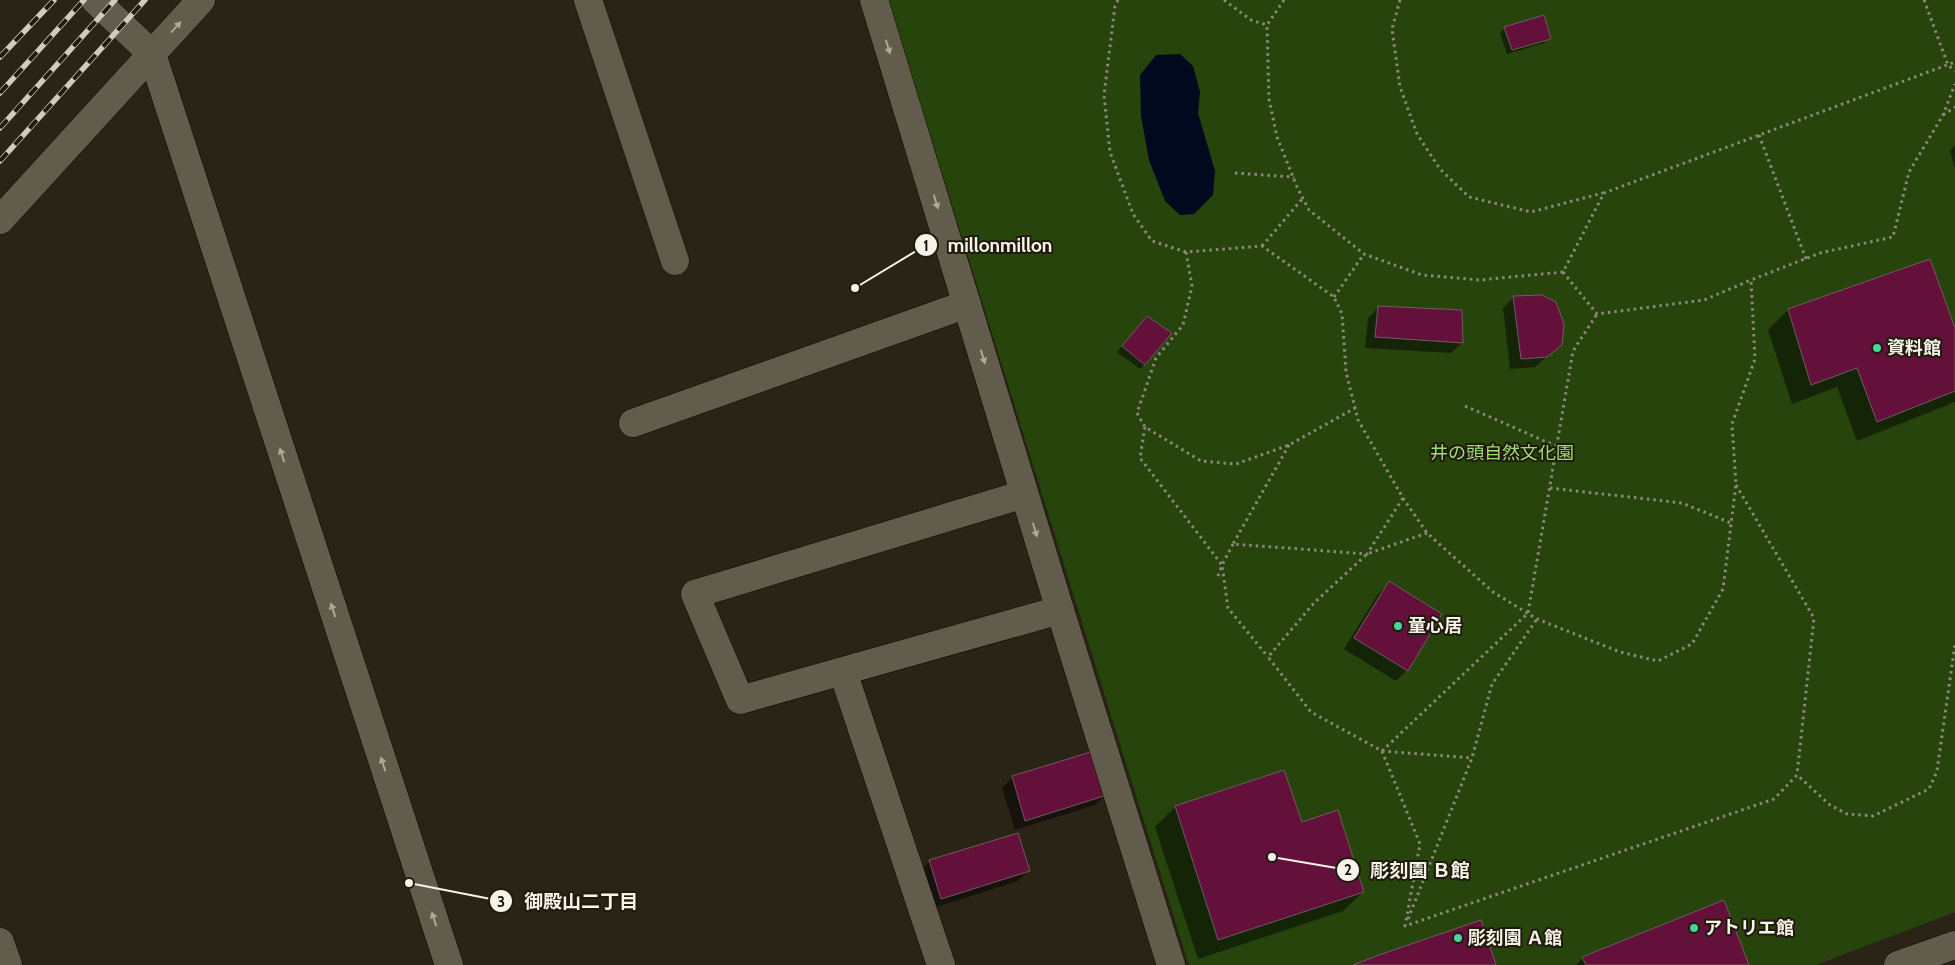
<svg xmlns="http://www.w3.org/2000/svg" width="1955" height="965" font-family="Cabin,'Noto Sans JP',sans-serif">
<rect width="100%" height="100%" fill="#292415"/>
<!-- green -->
<polygon fill="#27440c" points="888,0 1955,0 1955,912 1816,965 1189,965"/>
<!-- water -->
<polygon fill="#00091d" points="1180,54 1193,66 1200,92 1198,113 1215,171 1213,195 1194,214 1180,215 1165,201 1149,160 1141,116 1140,75 1156,55"/>
<!-- shadow -->
<g fill="#0007">
<polygon points="1505,28 1549,38 1544,43 1507,54 1500,33"/>
<polygon points="1955,145 1955,169 1950,151"/>
<polygon points="1930,261 1955,332 1955,402 1857,441 1837,387 1792,404 1768,330 1788,310"/>
<polygon points="1514,297 1561,344 1535,367 1510,369 1503,308"/>
<polygon points="1379,307 1462,343 1451,353 1365,348 1368,318"/>
<polygon points="1142,323 1145,364 1140,369 1117,352"/>
<polygon points="1389,583 1407,670 1396,681 1344,649 1378,594"/>
<polygon points="1284,771 1301,823 1363,892 1343,911 1198,959 1155,827 1175,807"/>
<polygon points="1013,777 1105,795 1095,805 1015,830 1002,788"/>
<polygon points="930,861 1028,871 1018,881 930,909 919,872"/>
<polygon points="1583,958 1748,965 1576,965"/>
</g>
<!-- building -->
<g fill="#63113b" stroke="#6e5c62">
<polygon points="1544,15 1551,39 1512,50 1504,27"/>
<polygon points="1930,259 1955,328 1955,391 1877,422 1857,368 1811,385 1788,309"/>
<polygon points="1542,295 1556,302 1564,324 1562,345 1547,357 1521,359 1513,296"/>
<polygon points="1378,306 1462,310 1463,343 1375,337"/>
<polygon points="1147,316 1172,333 1145,365 1122,346"/>
<polygon points="1389,581 1442,614 1408,671 1354,638"/>
<polygon points="1094,751 1107,795 1025,821 1012,776"/>
<polygon points="1284,770 1302,822 1338,810 1364,892 1218,940 1175,806"/>
<polygon points="1018,833 1030,871 941,899 929,860"/>
<polygon points="1724,900 1749,965 1586,965 1582,957"/>
<polygon points="1481,920 1496,965 1353,965 1379,955"/>
</g>
<g fill="none" stroke-linecap="round" stroke-linejoin="round">
<!-- minor casing -->
<g stroke="#110d02" stroke-width="29">
<g id="minor">
<polyline points="95,0 152,54 449,965"/>
<polyline points="588,0 675,261"/>
<polyline points="874,0 1060,610 1171,965"/>
<polyline points="0,220 201,0"/>
<polyline points="633,423 967,304"/>
<polyline points="1024,494 695,594 740,700 1060,610"/>
<polyline points="843,672 941,965"/>
<polyline points="0,942 8,965"/>
</g>
</g>
<!-- tertiary casing -->
<g stroke="#110d02" stroke-width="29">
<polyline id="tertiary" points="1898,965 1955,945"/>
</g>
<!-- path -->
<g stroke="#8c887c" stroke-width="3" stroke-dasharray="2.5 4" stroke-linecap="butt">
<polyline points="1118,0 1115,6 1104,95 1110,152 1133,214 1152,241 1186,252 1262,246 1334,297 1342,314 1346,372 1358,420 1403,498 1427,533 1493,592 1537,619 1620,652 1658,661 1692,644 1723,589 1736,484 1732,424 1755,359 1751,280 1820,253 1893,237 1909,172 1943,115 1955,84"/>
<polyline points="1224,0 1251,20 1267,25"/>
<polyline points="1284,0 1267,25 1269,99 1277,137 1297,187 1309,210 1364,254 1422,275 1480,280 1563,272 1604,193 1955,62"/>
<polyline points="1400,0 1392,29 1400,87 1417,134 1440,169 1469,197 1531,212 1603,193"/>
<polyline points="1924,0 1948,65 1955,71"/>
<polyline points="1943,115 1955,107"/>
<polyline points="1759,135 1806,259"/>
<polyline points="1235,173 1293,177 1294,178"/>
<polyline points="1262,246 1303,198"/>
<polyline points="1186,252 1192,286 1183,325 1156,358 1137,413 1145,427 1201,461 1236,464 1289,445 1355,408"/>
<polyline points="1563,272 1597,314 1704,300 1751,280"/>
<polyline points="1334,297 1364,254"/>
<polyline points="1465,406 1556,446"/>
<polyline points="1145,427 1140,458 1222,565 1218,576"/>
<polyline points="1289,445 1233,544 1367,554 1403,498"/>
<polyline points="1736,485 1814,618 1797,775"/>
<polyline points="1550,488 1682,503 1731,523"/>
<polyline points="1427,533 1367,554 1314,603 1268,657 1311,712 1382,751 1420,844 1405,926 1774,799 1797,775 1830,805 1847,814 1873,816 1929,789 1937,771 1955,644"/>
<polyline points="1233,544 1222,565 1228,608 1268,657"/>
<polyline points="1382,751 1528,613 1573,351 1597,314"/>
<polyline points="1382,751 1472,758"/>
<polyline points="1408,919 1472,758 1492,684 1537,619"/>
</g>
<!-- minor -->
<use href="#minor" stroke="#625c4c" stroke-width="28"/>
<!-- tertiary -->
<use href="#tertiary" stroke="#625c4c" stroke-width="28"/>
<!-- rail casing -->
<g stroke="#cfcbc0" stroke-width="5.5">
<g id="rail">
<polyline points="0,57 54,0"/>
<polyline points="0,93 84,0"/>
<polyline points="0,128 115,0"/>
<polyline points="0,161 145,0"/>
</g>
</g>
<!-- rail -->
<use href="#rail" stroke="#1f1a0c" stroke-width="4" stroke-dasharray="11" stroke-linecap="butt"/>
</g>
<!-- one-way arrows -->
<defs><path id="oneway-solid" d="M-6-.8H1V-3.2L6.5 0L1 3.2V.8H-6Z" transform="scale(1.25)"/></defs>
<g fill="#aca89a">
<use href="#oneway-solid" transform="translate(176 27) rotate(-48)"/>
<use href="#oneway-solid" transform="translate(888 47) rotate(73)"/>
<use href="#oneway-solid" transform="translate(936 202) rotate(73)"/>
<use href="#oneway-solid" transform="translate(983 357) rotate(73)"/>
<use href="#oneway-solid" transform="translate(282 455) rotate(-108)"/>
<use href="#oneway-solid" transform="translate(1035 530) rotate(73)"/>
<use href="#oneway-solid" transform="translate(333 610) rotate(-108)"/>
<use href="#oneway-solid" transform="translate(383 764) rotate(-108)"/>
<use href="#oneway-solid" transform="translate(434 919) rotate(-108)"/>
</g>
<!-- markers -->
<g fill="#4ad49c" stroke="#1f1a0c" stroke-width="2">
<circle cx="1877" cy="348" r="5"/>
<circle cx="1398" cy="626" r="5"/>
<circle cx="1694" cy="928" r="5"/>
<circle cx="1458" cy="938" r="5"/>
</g>
<g text-anchor="middle" dominant-baseline="central" stroke-width="4" stroke-linejoin="round" paint-order="stroke">
<!-- poi labels -->
<g font-size="18" font-weight="bold" fill="#f6f3e9" stroke="#1f1a0c" text-anchor="start">
<text x="1887" y="348">資料館</text>
<text x="1408" y="626">童心居</text>
<text x="1704" y="928">アトリエ館</text>
<text x="1468" y="938">彫刻園 Ａ館</text>
</g>
<!-- park labels -->
<g font-size="18" fill="#a0dd74" stroke="#1f1a0c">
<text x="1502" y="453">井の頭自然文化園</text>
</g>
</g>
<!-- callouts -->
<path fill="none" stroke="#f6f3e9" stroke-width="2" d="M855 288L926 245M1272 857L1348 870M409 883L501 901"/>
<g fill="#f6f3e9" stroke="#1f1a0c" stroke-width="2">
<circle cx="855" cy="288" r="5"/>
<circle cx="1272" cy="857" r="5"/>
<circle cx="409" cy="883" r="5"/>
<circle cx="926" cy="245" r="12"/>
<circle cx="1348" cy="870" r="12"/>
<circle cx="501" cy="901" r="12"/>
</g>
<g font-size="15" text-anchor="middle" font-weight="bold" fill="#111">
<text x="926" y="251">1</text>
<text x="1348" y="875">2</text>
<text x="501" y="907">3</text>
</g>
<g font-size="19" text-anchor="middle" font-weight="bold" fill="#f6f3e9" stroke="#1f1a0c" stroke-width="4" stroke-linejoin="round" paint-order="stroke">
<text x="1000" y="252">millonmillon</text>
<text x="1420" y="877">彫刻園 Ｂ館</text>
<text x="581" y="908">御殿山二丁目</text>
</g>
</svg>
